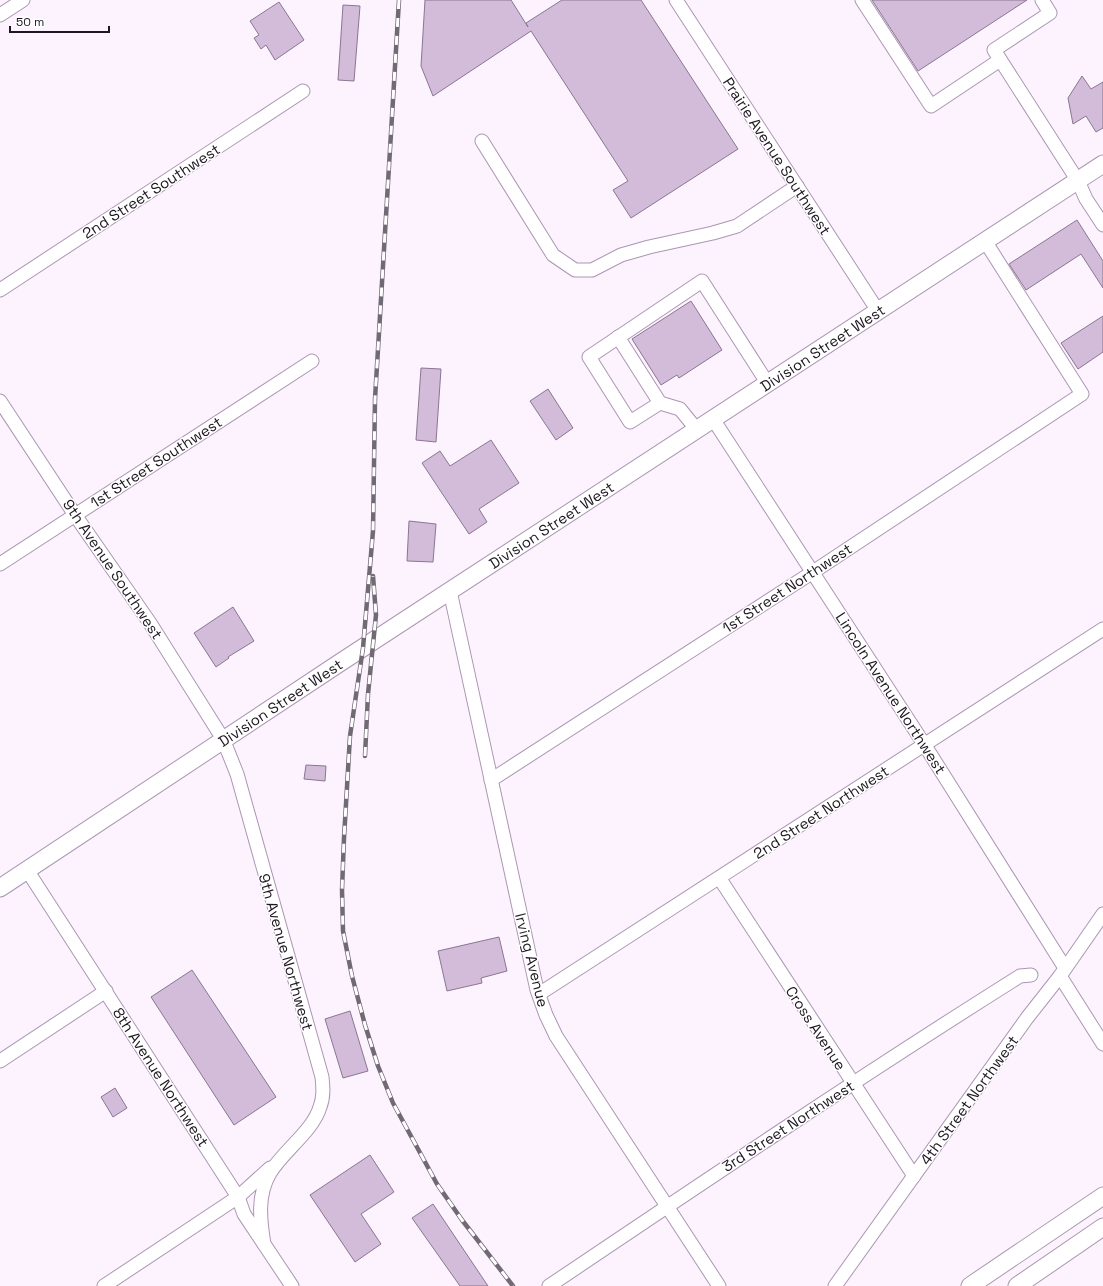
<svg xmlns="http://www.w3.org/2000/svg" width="1103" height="1286" font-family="'Space Grotesk',sans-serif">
<rect width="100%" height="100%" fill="#fcf3ff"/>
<!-- building -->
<g fill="#d2bcd9" stroke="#8a7690">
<polygon points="425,0 511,0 528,27 526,23 562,0 641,0 738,149 631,218 613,190 628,181 531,31 433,96 421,66"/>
<polygon points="872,0 1027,0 918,71"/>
<polygon points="279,2 304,40 275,60 266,45 261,49 254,38 259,35 250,21"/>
<polygon points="343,5 360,6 354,81 338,80"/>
<polygon points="1082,76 1091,89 1103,82 1103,128 1096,132 1086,116 1073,124 1068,98"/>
<polygon points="1077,220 1103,261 1103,288 1081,254 1026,290 1009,264"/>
<polygon points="691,301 722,350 679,378 677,375 661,385 632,339"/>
<polygon points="1103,316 1103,352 1078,369 1061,343"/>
<polygon points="421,368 441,369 436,442 416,440"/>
<polygon points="548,389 573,428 556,440 530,401"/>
<polygon points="491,440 519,483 479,509 487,522 469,534 422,463 440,451 450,466"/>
<polygon points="409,521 436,524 433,562 407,561"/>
<polygon points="233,607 254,641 228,657 229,658 216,667 194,633"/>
<polygon points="306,765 326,766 325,781 304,779"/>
<polygon points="499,937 507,971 481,978 482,983 447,991 438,951"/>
<polygon points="192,970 276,1097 234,1125 151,997"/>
<polygon points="350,1011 368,1071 343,1078 325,1019"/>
<polygon points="115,1088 127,1108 113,1117 101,1097"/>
<polygon points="370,1155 394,1192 361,1214 381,1244 355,1262 310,1195"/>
<polygon points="433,1204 488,1286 460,1286 412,1218"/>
</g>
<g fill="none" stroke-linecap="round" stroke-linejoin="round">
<!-- minor casing -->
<g stroke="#ac96b2" stroke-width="15">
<g id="minor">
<polyline points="676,0 878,311"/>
<polyline points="862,0 931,106 1000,60"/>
<polyline points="1042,0 1050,13 994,50 1078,181 1086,199 1103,225"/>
<polyline points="0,15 23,0"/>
<polyline points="482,141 553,255 575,270 592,270 621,255 649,247 713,233 737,226 797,186"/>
<polyline points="0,290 303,91"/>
<polyline points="618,337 660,403 680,409 697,430"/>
<path d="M0 401 75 515 150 623 223 739 237 774 322 1077C323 1087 324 1097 320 1107 313 1131 283 1151 270 1173 257 1195 260 1220 264 1244"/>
<polyline points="660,403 630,422 589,357 702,281 768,384"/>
<polyline points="713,419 924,744 1065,968"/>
<polyline points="0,564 312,361"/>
<polyline points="450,591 537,990 546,1015 556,1036 719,1286"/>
<polyline points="491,780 813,572 1082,394 985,241"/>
<polyline points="27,870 238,1197 244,1214 292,1286"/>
<polyline points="720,879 914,1176"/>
<polyline points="1060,976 1103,1044"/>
<path d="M539 994C728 873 915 750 1103 629"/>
<polyline points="0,1061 106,991"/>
<polyline points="104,1286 238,1197 270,1168"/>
<path d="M549 1286C705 1181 861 1076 1020 976L1031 975"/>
<polyline points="835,1286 1027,1018 1060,976 1103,914"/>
</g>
</g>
<!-- major casing -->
<g stroke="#ac96b2" stroke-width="19">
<g id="major">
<path id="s1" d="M0 888 341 662 1103 164"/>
<polyline points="970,1286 1103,1196"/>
<polyline points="1017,1286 1103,1227"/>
</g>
</g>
<!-- minor -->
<use href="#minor" stroke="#fff" stroke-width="13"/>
<!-- major -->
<use href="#major" stroke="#fff" stroke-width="17"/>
<!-- rail casing -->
<g stroke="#716974" stroke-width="4.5">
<g id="rail">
<polyline points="399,0 375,399 373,531 363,648 350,736 344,838 342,890 343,931 352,976 365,1025 378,1066 393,1103 437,1184 462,1220 513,1286"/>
<polyline points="365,756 368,694 376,615 373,576"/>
</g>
</g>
<!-- rail -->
<use href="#rail" stroke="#fff" stroke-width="3" stroke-dasharray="9" stroke-linecap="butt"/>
</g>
<g text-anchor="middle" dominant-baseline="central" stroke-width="3" stroke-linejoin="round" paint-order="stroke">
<!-- street labels -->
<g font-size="15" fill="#1e1620" stroke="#fff">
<text transform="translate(777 156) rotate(57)">Prairie Avenue Southwest</text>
<text transform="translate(151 191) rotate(-33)">2nd Street Southwest</text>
<text stroke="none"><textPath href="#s1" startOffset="984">Division Street West</textPath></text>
<text transform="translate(156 462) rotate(-33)">1st Street Southwest</text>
<text stroke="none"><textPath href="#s1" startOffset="660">Division Street West</textPath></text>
<text transform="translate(113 569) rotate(56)">9th Avenue Southwest</text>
<text transform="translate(787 588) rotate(-33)">1st Street Northwest</text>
<text transform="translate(891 693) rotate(57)">Lincoln Avenue Northwest</text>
<text stroke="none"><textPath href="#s1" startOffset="336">Division Street West</textPath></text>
<text transform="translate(821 812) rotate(-33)">2nd Street Northwest</text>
<text transform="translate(286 952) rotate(74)">9th Avenue Northwest</text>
<text transform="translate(532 960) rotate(76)">Irving Avenue</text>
<text transform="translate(816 1028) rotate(57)">Cross Avenue</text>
<text transform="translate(161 1077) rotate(57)">8th Avenue Northwest</text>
<text transform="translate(969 1100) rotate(-54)">4th Street Northwest</text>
<text transform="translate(788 1126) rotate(-33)">3rd Street Northwest</text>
</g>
</g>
<!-- scale -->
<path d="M10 26v6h99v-6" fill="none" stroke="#1e1620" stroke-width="2"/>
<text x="16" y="26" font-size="12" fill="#1e1620" stroke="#ffffff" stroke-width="3" paint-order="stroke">50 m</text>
</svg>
